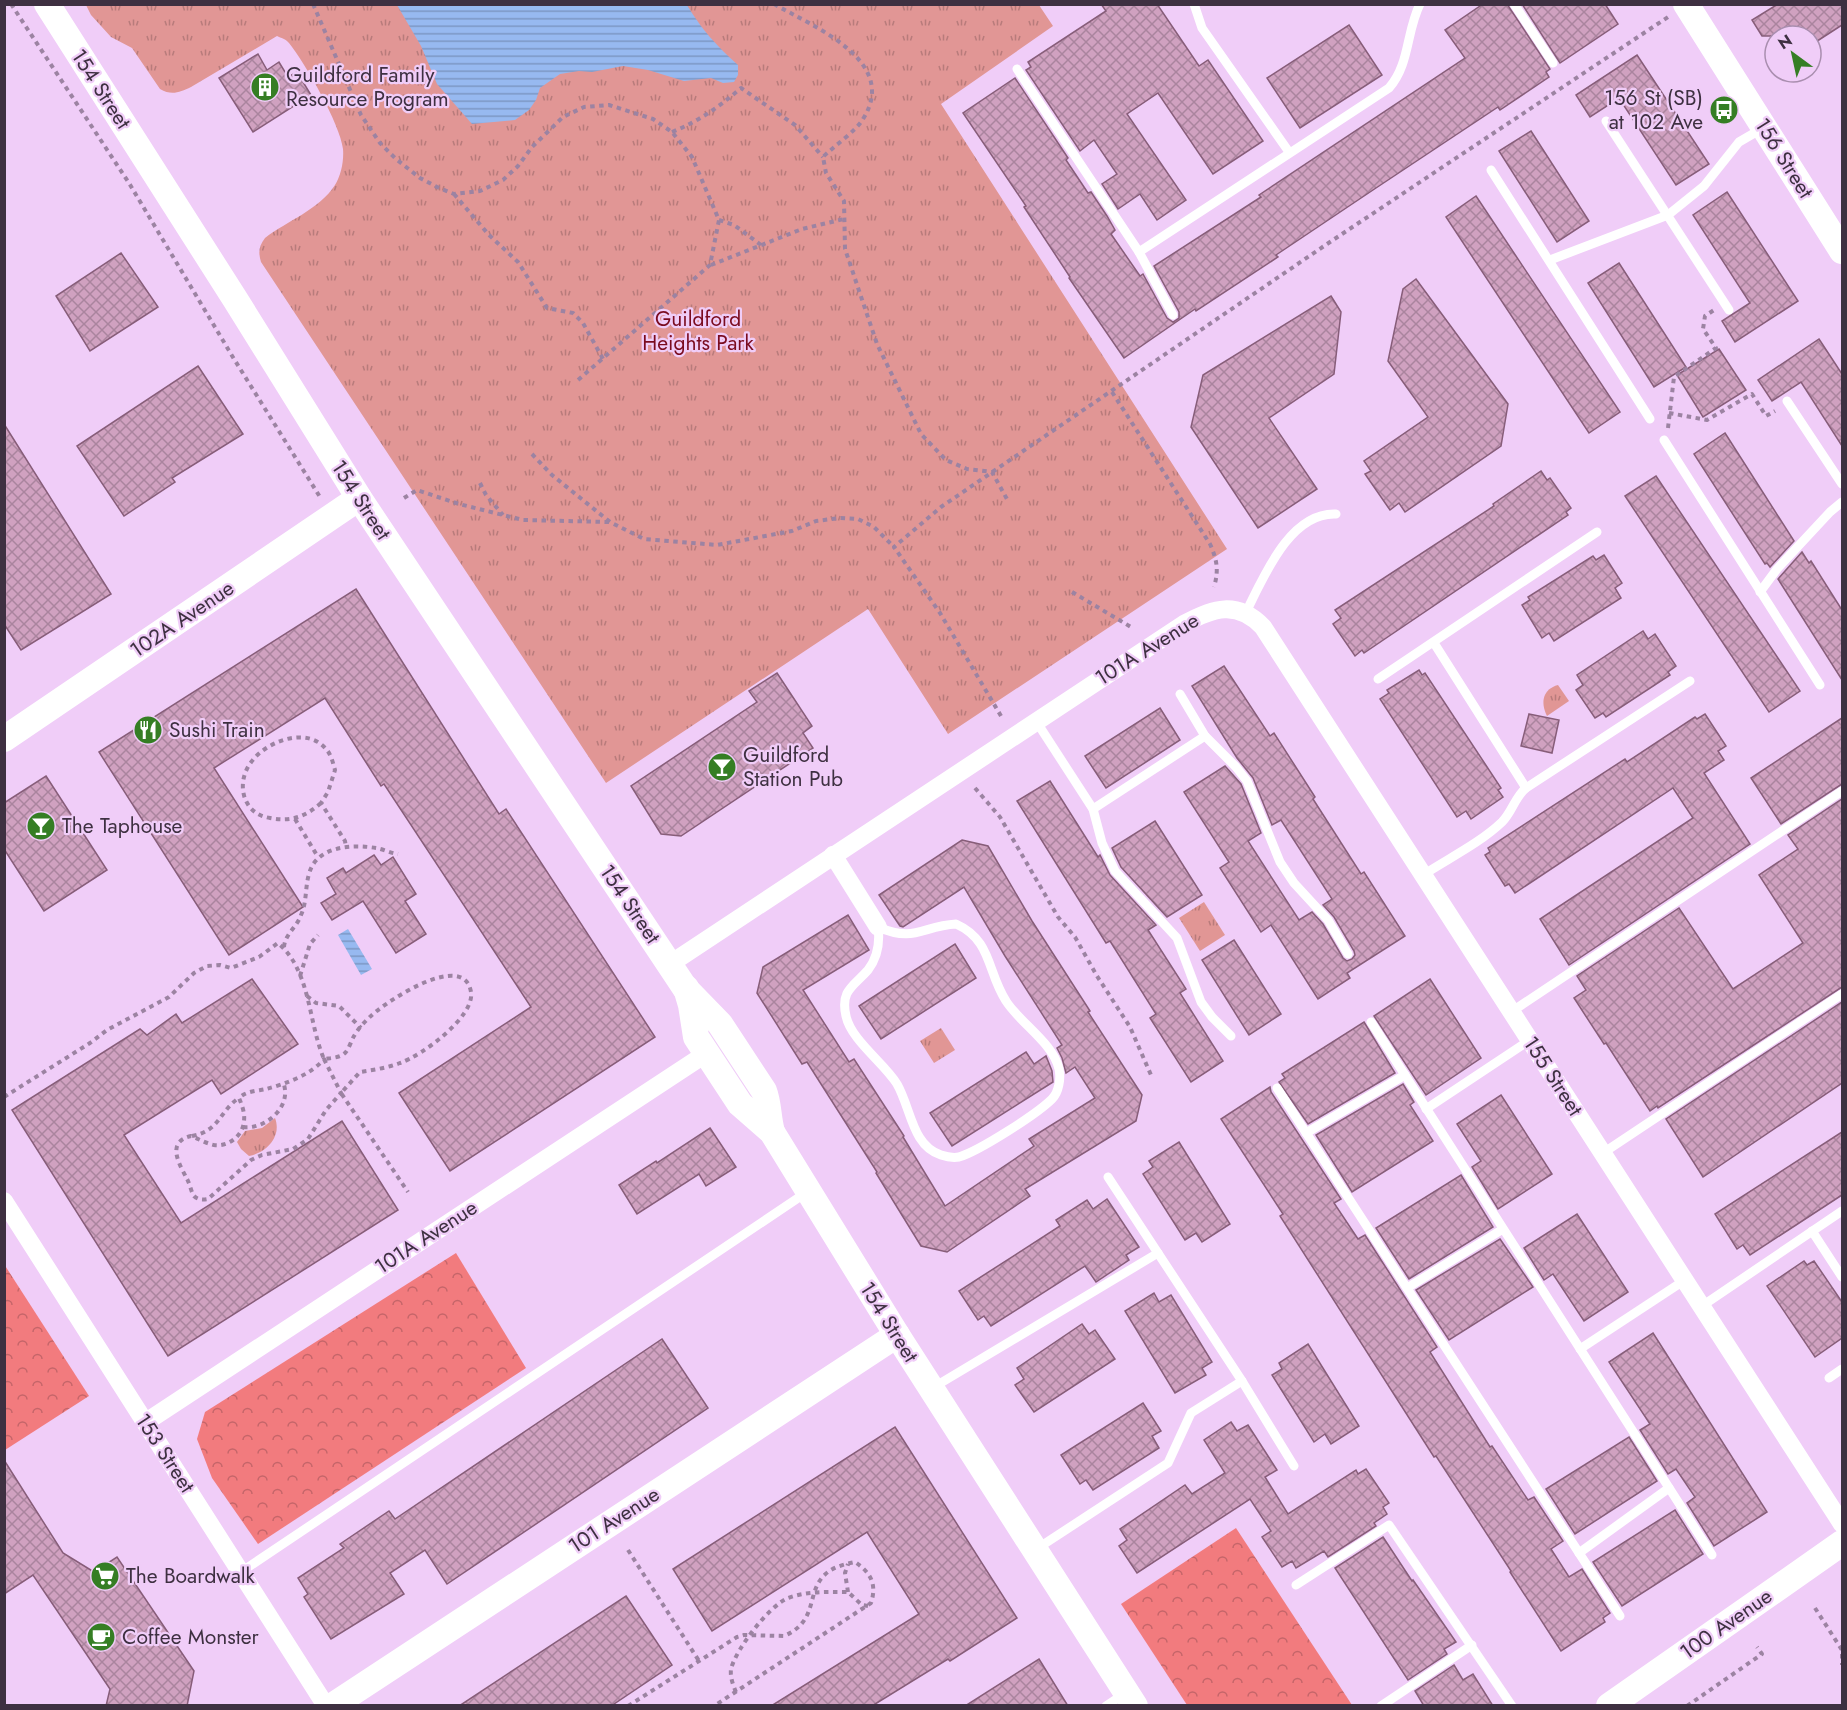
<svg xmlns="http://www.w3.org/2000/svg" width="1847" height="1710" font-family="Jost,sans-serif">
<defs>
<pattern id="forest-crowns" width="20" height="18" patternUnits="userSpaceOnUse" patternTransform="scale(1.5)"><rect width="20" height="18" fill="#f27b7e"/><path d="M2 6a3 3 0 1 1 6 0M12 15a3 3 0 1 1 6 0" fill="none" stroke="#c56569"/></pattern>
<pattern id="park-tufts" width="24" height="20" patternUnits="userSpaceOnUse" patternTransform="scale(1.5)"><rect width="24" height="20" fill="#e19695"/><path d="M3 7l-1-3M5 7V3M7 7l1-3M15 17l-1-3M17 17v-4M19 17l1-3" fill="none" stroke="#b87b7b"/></pattern>
<pattern id="water-rules" width="6" height="5" patternUnits="userSpaceOnUse" patternTransform="scale(1.5)"><rect width="6" height="5" fill="#97b9f0"/><path d="M0 2.5h6" fill="none" stroke="#7d97c4"/></pattern>
<pattern id="building-cross-hatch" width="8" height="8" patternUnits="userSpaceOnUse" patternTransform="scale(1.5)"><rect width="8" height="8" fill="#d0a1c0"/><path d="M0 0l8 8M0 8l8-8" fill="none" stroke="#aa849e"/></pattern>
</defs>
<rect width="100%" height="100%" fill="#f0cdf8"/>
<!-- forest -->
<g fill="url(#forest-crowns)">
<polygon points="456,1253 526,1368 258,1544 212,1478 197,1439 205,1412"/>
<polygon points="4,1264 89,1396 5,1450 4,1450"/>
<polygon points="1236,1528 1352,1705 1187,1705 1121,1604"/>
</g>
<!-- park -->
<g fill="url(#park-tufts)">
<path d="M86 5H1039L1053 26 941 104 1227 549 948 734 868 609 606 783 261 262C258 252 259 246 265 238 287 221 320 209 335 185 341 175 344 161 343 149 340 124 305 63 289 43 286 39 281 38 277 36L191 87C180 92 172 96 160 89L132 48 111 37 91 15Z"/>
<path d="M1558 685 1569 701 1547 716C1540 702 1543 689 1558 685Z"/>
<polygon points="1204,902 1225,935 1200,951 1179,918"/>
<polygon points="941,1028 955,1050 934,1063 920,1041"/>
<path d="M275 1118C282 1136 267 1153 249 1156L241 1149 237 1142 245 1131 262 1128Z"/>
</g>
<!-- water -->
<g fill="url(#water-rules)">
<path d="M397 5H687C702 30 716 45 738 65V75L734 82 723 83 711 78 684 81 648 70 623 66 592 72 579 71 560 74 540 88 536 100 529 110 515 120 472 124 437 84 421 46Z"/>
<polygon points="348,929 372,969 361,975 338,935"/>
</g>
<!-- building -->
<g fill="url(#building-cross-hatch)" stroke="#875d79" stroke-width="1.5">
<polygon points="1101,4 1157,4 1199,66 1208,60 1263,141 1213,174 1158,93 1127,114 1186,200 1157,220 1140,194 1118,209 1102,184 1117,174 1094,140 1080,151 1026,70 1031,67 1028,62 1106,11"/>
<polygon points="1483,4 1507,4 1550,69 1546,72 1549,77 1500,110 1498,107 1373,190 1276,255 1278,257 1196,311 1195,309 1124,358 1069,278 1070,277 1024,207 1026,206 963,113 1015,78 1068,158 1066,160 1088,193 1091,192 1107,216 1115,230 1111,234 1140,276 1143,274 1167,318 1173,322 1179,318 1179,312 1154,266 1261,197 1259,195 1465,58 1445,30"/>
<polygon points="1522,4 1605,4 1618,24 1560,63"/>
<polygon points="1778,4 1842,4 1842,25 1811,45 1811,36 1762,36 1752,20"/>
<polygon points="1349,25 1382,75 1300,128 1267,78"/>
<polygon points="258,54 267,70 279,62 288,77 297,72 311,95 253,132 219,78"/>
<polygon points="1637,55 1709,164 1676,185 1619,98 1590,117 1576,95"/>
<polygon points="1531,131 1589,221 1557,242 1499,151"/>
<polygon points="1727,192 1798,301 1735,342 1722,321 1750,303 1693,215"/>
<polygon points="1476,196 1620,412 1589,433 1446,217"/>
<polygon points="121,253 158,307 90,351 56,296"/>
<polygon points="1619,263 1686,367 1654,387 1588,283"/>
<polygon points="1416,279 1508,404 1501,446 1405,512 1399,503 1390,510 1365,474 1371,471 1364,461 1428,417 1388,361 1403,289"/>
<polygon points="1331,296 1341,312 1334,374 1269,418 1317,489 1258,528 1191,427 1203,375"/>
<polygon points="1819,339 1842,374 1842,446 1801,382 1772,401 1758,380"/>
<polygon points="1719,349 1746,390 1703,417 1677,375"/>
<polygon points="198,366 243,434 172,478 175,482 124,516 77,446"/>
<polygon points="4,424 111,594 21,650 4,624"/>
<polygon points="1725,433 1794,541 1770,567 1767,563 1765,564 1694,454"/>
<polygon points="1541,471 1547,480 1550,478 1571,508 1566,512 1568,515 1364,653 1362,650 1355,656 1333,624 1341,618 1335,610 1494,506 1493,504"/>
<polygon points="1656,476 1800,691 1769,712 1625,496"/>
<polygon points="1802,552 1809,563 1811,561 1842,610 1842,680 1778,579"/>
<polygon points="1604,555 1622,583 1615,588 1621,598 1554,641 1549,633 1542,638 1522,605 1530,600 1528,597 1593,556 1596,560"/>
<polygon points="356,589 499,814 506,809 655,1037 450,1171 399,1093 531,1007 384,784 381,786 325,698 214,768 303,907 229,955 99,752"/>
<polygon points="1643,631 1648,639 1655,634 1676,666 1668,672 1670,675 1606,717 1603,713 1595,718 1576,690 1583,685 1577,675"/>
<polygon points="1224,666 1270,736 1274,733 1315,797 1313,799 1361,874 1364,872 1405,936 1347,973 1350,978 1318,999 1271,925 1261,932 1220,868 1229,862 1184,792 1225,766 1241,784 1261,833 1248,841 1299,920 1312,912 1323,924 1343,958 1347,961 1352,959 1355,955 1354,951 1334,917 1323,905 1332,899 1281,820 1272,825 1253,778 1237,758 1192,686"/>
<polygon points="1419,670 1422,675 1425,673 1501,788 1498,790 1503,797 1471,819 1466,811 1457,817 1380,699 1389,693 1387,690"/>
<polygon points="777,673 812,726 803,733 813,748 681,836 661,834 631,786 757,702 749,691"/>
<polygon points="1160,708 1180,740 1106,788 1085,756"/>
<polygon points="1529,714 1559,720 1552,753 1521,746"/>
<polygon points="1705,714 1726,746 1718,751 1724,760 1704,773 1750,844 1569,965 1540,919 1693,818 1673,788 1515,893 1509,884 1505,886 1485,855 1490,852 1488,848 1625,759 1627,762 1695,717 1697,719"/>
<polygon points="1842,718 1842,784 1781,824 1751,778"/>
<polygon points="46,776 107,870 44,911 4,849 4,803"/>
<polygon points="1050,781 1098,857 1100,855 1110,875 1156,925 1148,930 1186,989 1180,993 1223,1061 1191,1082 1150,1018 1156,1014 1110,941 1106,943 1017,801"/>
<polygon points="1842,799 1842,987 1658,1108 1657,1106 1650,1111 1606,1043 1604,1044 1574,998 1586,990 1577,976 1679,908 1733,989 1803,943 1759,875 1798,849 1788,835"/>
<polygon points="1155,821 1202,895 1167,917 1121,867 1112,848"/>
<polygon points="962,840 988,846 1032,921 1090,1011 1088,1012 1142,1095 1136,1121 1025,1189 1030,1196 947,1252 921,1246 876,1173 877,1172 807,1062 802,1064 757,993 763,967 848,915 869,950 803,990 849,1062 854,1059 904,1136 903,1137 945,1206 1034,1146 1029,1139 1095,1098 1075,1067 1066,1073 1062,1058 1057,1048 1062,1045 1005,956 964,887 903,927 900,926 879,895"/>
<polygon points="374,855 381,865 393,857 416,894 405,901 426,934 396,953 363,901 332,920 321,903 336,894 327,878 343,868 346,873"/>
<polygon points="1234,940 1281,1014 1249,1035 1202,960"/>
<polygon points="955,944 976,978 881,1039 859,1006"/>
<polygon points="252,979 298,1044 221,1094 212,1080 124,1135 181,1223 342,1121 398,1210 168,1356 12,1110 140,1029 147,1035 176,1014 182,1023"/>
<polygon points="1430,979 1481,1058 1426,1095 1374,1016"/>
<polygon points="1842,1002 1842,1083 1703,1177 1666,1119"/>
<polygon points="1364,1022 1395,1073 1308,1124 1279,1082 1285,1078 1282,1074"/>
<polygon points="1026,1052 1034,1064 1046,1056 1052,1071 1053,1082 952,1146 930,1113"/>
<polygon points="1403,1084 1414,1102 1410,1105 1433,1141 1352,1192 1316,1135"/>
<polygon points="1270,1087 1271,1092 1341,1199 1334,1203 1358,1239 1365,1235 1437,1347 1430,1352 1490,1447 1492,1446 1528,1500 1534,1497 1563,1541 1551,1549 1569,1577 1582,1569 1610,1613 1603,1618 1605,1622 1561,1651 1510,1572 1511,1571 1436,1456 1434,1457 1280,1216 1283,1214 1221,1119"/>
<polygon points="1501,1095 1552,1174 1498,1209 1472,1167 1481,1161 1457,1124"/>
<polygon points="710,1128 736,1167 706,1186 699,1174 637,1214 619,1185 656,1161 657,1163"/>
<polygon points="1842,1132 1842,1195 1750,1255 1743,1245 1737,1249 1715,1214"/>
<polygon points="1179,1142 1230,1224 1202,1242 1196,1233 1185,1240 1143,1174 1153,1167 1149,1161"/>
<polygon points="1461,1175 1493,1227 1409,1279 1376,1228"/>
<polygon points="1107,1199 1139,1247 1126,1255 1129,1260 1096,1282 1085,1266 991,1326 984,1316 978,1320 959,1291 1060,1226 1056,1220 1087,1200 1093,1209"/>
<polygon points="1577,1214 1628,1292 1584,1321 1553,1274 1544,1280 1524,1248"/>
<polygon points="1500,1239 1533,1287 1449,1340 1416,1290"/>
<polygon points="1804,1261 1807,1265 1814,1261 1842,1302 1842,1338 1815,1357 1767,1286"/>
<polygon points="1154,1293 1159,1302 1171,1295 1212,1362 1202,1368 1206,1375 1175,1393 1125,1311"/>
<polygon points="1082,1324 1089,1334 1095,1330 1115,1359 1034,1412 1015,1385 1024,1379 1017,1368"/>
<polygon points="1653,1333 1767,1512 1714,1546 1687,1503 1695,1497 1676,1469 1668,1474 1640,1430 1650,1424 1609,1362"/>
<polygon points="662,1339 708,1408 447,1584 425,1550 390,1573 404,1594 331,1639 304,1597 308,1594 298,1578 344,1548 340,1544 389,1511 395,1519"/>
<polygon points="1308,1344 1359,1426 1331,1444 1325,1434 1314,1442 1272,1375 1282,1369 1279,1363"/>
<polygon points="1143,1403 1161,1431 1152,1436 1159,1448 1093,1490 1086,1480 1080,1484 1061,1455"/>
<polygon points="1231,1422 1237,1431 1248,1425 1277,1470 1265,1477 1288,1514 1356,1470 1358,1474 1366,1469 1389,1503 1383,1507 1387,1514 1374,1523 1376,1526 1328,1557 1324,1551 1296,1568 1292,1561 1282,1567 1262,1537 1271,1531 1250,1499 1137,1573 1119,1546 1127,1540 1120,1529 1185,1485 1192,1494 1225,1473 1204,1440"/>
<polygon points="895,1427 1017,1618 950,1661 948,1659 872,1706 771,1706 919,1614 867,1532 712,1631 673,1569"/>
<polygon points="1629,1437 1657,1481 1575,1534 1546,1489"/>
<polygon points="4,1460 63,1553 94,1572 117,1557 194,1671 187,1706 106,1706 110,1689 33,1575 4,1594"/>
<polygon points="1675,1510 1703,1554 1622,1606 1593,1562"/>
<polygon points="1383,1537 1412,1581 1413,1580 1456,1642 1444,1649 1447,1654 1408,1680 1335,1568"/>
<polygon points="626,1596 672,1665 611,1706 459,1706"/>
<polygon points="1039,1659 1068,1706 965,1706"/>
<polygon points="1454,1665 1463,1680 1473,1674 1493,1706 1424,1706 1415,1691"/>
</g>
<g fill="none" stroke-linecap="round" stroke-linejoin="round">
<!-- path -->
<g stroke="#9c83a2" stroke-width="4" stroke-dasharray="4.5 4.5" stroke-linecap="butt">
<polyline points="11,4 129,183 234,359 320,497"/>
<polyline points="313,4 361,115 380,143 396,159 420,178 437,187 454,194 480,191 503,180 518,166 532,147 563,117 584,107 609,105 653,119 672,132 692,157 719,220 710,265 578,380"/>
<path d="M774 4C814 27 900 61 863 119 857 130 833 147 823 157L826 173 844 201 845 249 877 344 921 434 946 460 967 469 992 472 1008 501"/>
<path d="M672 132C699 121 719 107 741 88L795 125 823 157"/>
<polyline points="454,194 489,235 518,262 547,308 573,313 583,323 603,359"/>
<polyline points="719,220 734,225 761,245"/>
<polyline points="711,265 802,229 844,219"/>
<path d="M1112 392 1210 544C1217 560 1219 570 1214 587"/>
<polyline points="1669,413 1707,420 1752,394 1766,416 1775,411"/>
<polyline points="1668,428 1674,377 1716,348 1703,329 1705,316 1714,310"/>
<polyline points="532,454 552,475 610,522 644,539 717,545 792,531 816,521 840,518 858,519 874,527 894,547"/>
<polyline points="480,483 486,495 503,515"/>
<polyline points="404,498 417,490 459,504 523,520 609,522"/>
<polyline points="1072,592 1131,627"/>
<polyline points="1001,716 940,613 894,547 941,507 1327,244 1668,17"/>
<polyline points="975,788 1000,817 1058,917 1075,937 1097,976 1130,1027 1151,1075"/>
<path d="M321 803C305 817 291 822 270 818 242 814 235 782 252 761 267 741 307 726 326 749 331 754 333 763 335 770L328 792 321 803 345 841 346 847"/>
<polyline points="295,819 318,857"/>
<path d="M284 947C285 934 297 927 301 915 307 902 305 887 309 874 316 846 352 844 376 848 383 849 390 853 398 854"/>
<polyline points="300,976 310,944 318,935"/>
<polyline points="307,996 316,1003 339,1006 361,1028"/>
<path d="M324 1059 341 1093 326 1110 308 1139 293 1149 262 1155 251 1160 208 1199C203 1200 198 1200 194 1196 191 1192 190 1184 187 1179 180 1165 165 1142 191 1136 199 1139 205 1143 214 1145 228 1147 243 1136 244 1121 245 1113 242 1105 239 1098 246 1091 257 1091 266 1089 285 1084 311 1075 324 1059Z"/>
<path d="M4 1097 90 1043 107 1030 169 997 194 973 207 966 220 965 231 968 259 957 278 943C311 971 308 1022 324 1059 330 1058 340 1058 345 1053 349 1049 351 1041 354 1036 358 1029 365 1021 372 1015 387 1001 464 950 471 992 475 1017 421 1056 400 1063 387 1068 373 1070 360 1072L341 1093 408 1192"/>
<path d="M243 1127C266 1130 293 1106 283 1082"/>
<path d="M192 1136C220 1131 220 1110 239 1098"/>
<polyline points="628,1550 699,1661"/>
<polyline points="848,1592 845,1573 848,1564"/>
<polyline points="1815,1608 1842,1650 1842,1665"/>
<path d="M736 1692C733 1685 730 1677 731 1669 736 1649 769 1606 788 1598 807 1591 828 1592 848 1592L862 1605 868 1606"/>
<path d="M628 1706 737 1637 744 1635 784 1636C821 1620 804 1590 828 1572 836 1566 846 1564 855 1562 871 1573 877 1584 871 1603L714 1706"/>
<polyline points="1687,1706 1762,1654 1757,1647"/>
</g>
<!-- lane -->
<g stroke="#fff" stroke-width="9">
<polyline points="1194,4 1202,28 1289,152"/>
<polyline points="1514,4 1553,63"/>
<path d="M1017 69 1139 252 1389 88C1410 64 1406 32 1420 4"/>
<polyline points="1606,121 1729,310"/>
<polyline points="1491,170 1650,419"/>
<polyline points="1139,252 1173,315"/>
<polyline points="1550,260 1668,215 1704,186 1739,142 1763,128"/>
<polyline points="1787,401 1842,484"/>
<polyline points="1664,440 1820,685"/>
<polyline points="1760,592 1777,569 1830,512 1842,502"/>
<path d="M1245 614C1263 579 1289 512 1336 514"/>
<polyline points="1434,643 1526,788"/>
<polyline points="1378,679 1597,532"/>
<polyline points="1180,694 1205,736 1236,767 1247,781 1280,862 1294,883 1328,920 1348,954"/>
<polyline points="1036,721 1093,809 1102,843 1115,871 1177,938 1201,1002 1212,1017 1231,1036"/>
<polyline points="1093,809 1205,736"/>
<path d="M1423 875C1449 858 1480 843 1502 822 1512 812 1515 797 1526 788L1690 681"/>
<path d="M956 924C992 940 987 972 1006 1001 1019 1022 1054 1044 1059 1069 1061 1078 1059 1092 1052 1099 1037 1114 979 1151 959 1157 953 1158 947 1157 941 1155 912 1146 911 1108 897 1084 884 1063 851 1040 846 1016 840 990 854 986 868 970 878 957 880 942 878 927 915 943 922 926 956 924Z"/>
<polyline points="1511,1012 1842,791"/>
<polyline points="1371,1022 1712,1555"/>
<polyline points="1277,1088 1620,1616"/>
<polyline points="1426,1109 1530,1040"/>
<polyline points="1306,1133 1405,1075"/>
<polyline points="1603,1153 1842,994"/>
<polyline points="1108,1177 1242,1381 1294,1466"/>
<polyline points="1812,1231 1842,1277"/>
<polyline points="1407,1288 1503,1229"/>
<polyline points="1702,1306 1842,1211"/>
<polyline points="1580,1349 1685,1280"/>
<polyline points="1829,1378 1842,1369"/>
<polyline points="934,1387 1158,1253"/>
<polyline points="1035,1550 1168,1463 1191,1413 1242,1381"/>
<polyline points="1579,1553 1669,1488"/>
<polyline points="241,1572 807,1192"/>
<polyline points="1296,1585 1389,1525 1512,1706"/>
<polyline points="1106,1706 1124,1694"/>
<polyline points="1381,1706 1472,1645"/>
</g>
<!-- street -->
<g stroke="#fff" stroke-width="18">
<polyline points="833,855 878,927"/>
<path d="M670 964 1184 624C1213 608 1237 600 1263 627L1842 1524"/>
<polyline points="4,1201 326,1706"/>
<polyline points="146,1422 707,1053"/>
</g>
<!-- secondary -->
<g stroke="#fff" stroke-width="26">
<path d="M47 4 235 299 359 498 685 988 720 1024 764 1091C769 1104 768 1118 772 1132"/>
<polyline points="1686,4 1842,251"/>
<polyline points="4,739 359,498"/>
<polyline points="686,988 691,1005 696,1037 740,1104 772,1132 897,1335 1135,1706"/>
<polyline points="332,1706 897,1335"/>
<polyline points="1609,1706 1842,1543"/>
</g>
</g>
<!-- icons -->
<defs>
<g id="building-disc" transform="scale(1.5)"><circle r="9.5" fill="#357e24" stroke="#f0cdf8"/><path d="M-4-6H4V6H1V3H-1V6H-4ZM-2.5-4.3h1.7v1.8h-1.7ZM.8-4.3h1.7v1.8H.8ZM-2.5-1h1.7V.8h-1.7ZM.8-1h1.7V.8H.8Z" fill="#fff"/></g>
<g id="bus-disc" transform="scale(1.5)"><circle r="9.5" fill="#357e24" stroke="#f0cdf8"/><path d="M-5-6H5V4H4V6H2V4H-2V6H-4V4H-5ZM-3.5-4V0h7V-4ZM-3.5 1.2v1.5H-2V1.2ZM2 1.2v1.5H3.5V1.2Z" fill="#fff"/></g>
<g id="restaurant-disc" transform="scale(1.5)"><circle r="9.5" fill="#357e24" stroke="#f0cdf8"/><path d="M-5-6h1v4h1v-4h1v4h1v-4h1v5L-1.5 .5V6h-2V.5L-5-1ZM5-6V6H3V1.5H1.5Q1.5-4 5-6Z" fill="#fff"/></g>
<g id="bar-disc" transform="scale(1.5)"><circle r="9.5" fill="#357e24" stroke="#f0cdf8"/><path d="M-6-5H6L.8 .8V4.5H3.5V6h-7V4.5H-.8V.8Z" fill="#fff"/></g>
<g id="supermarket-disc" transform="scale(1.5)"><circle r="9.5" fill="#357e24" stroke="#f0cdf8"/><path d="M-6-5.5h2.5l.6 2H6L4.5 2H-2.5L-4.4-4H-6ZM-1.5 3.2a1.3 1.3 0 1 0 .1 0ZM3 3.2a1.3 1.3 0 1 0 .1 0Z" fill="#fff"/></g>
<g id="cafe-disc" transform="scale(1.5)"><circle r="9.5" fill="#357e24" stroke="#f0cdf8"/><path d="M-5.5-4.5H6V0H3Q3 3.5 0 3.5H-2.5Q-5.5 3.5-5.5 0ZM3-3.2v2h1.7v-2ZM-6 4.5H4V6H-6Z" fill="#fff"/></g>
</defs>
<g fill-rule="evenodd">
<use href="#building-disc" x="265" y="87"/>
<use href="#bus-disc" x="1724" y="110"/>
<use href="#restaurant-disc" x="148" y="730"/>
<use href="#bar-disc" x="722" y="767"/>
<use href="#bar-disc" x="41" y="826"/>
<use href="#supermarket-disc" x="105" y="1576"/>
<use href="#cafe-disc" x="101" y="1637"/>
</g>
<g text-anchor="middle" dominant-baseline="central" stroke-width="4.5" stroke-linejoin="round" paint-order="stroke">
<!-- poi labels -->
<g font-size="21" fill="#3e3041" stroke="#f0cdf8" text-anchor="start">
<text x="286" y="75">Guildford Family<tspan x="286" dy="24">Resource Program</tspan></text>
<text x="1703" y="98" text-anchor="end">156 St (SB)<tspan x="1703" dy="24">at 102 Ave</tspan></text>
<text x="169" y="730">Sushi Train</text>
<text x="743" y="755">Guildford<tspan x="743" dy="24">Station Pub</tspan></text>
<text x="62" y="826">The Taphouse</text>
<text x="126" y="1576">The Boardwalk</text>
<text x="122" y="1637">Coffee Monster</text>
</g>
<!-- street labels -->
<g font-size="21" fill="#3e3041" stroke="#f0cdf8">
<text transform="translate(101 89) rotate(57)">154 Street</text>
<text transform="translate(1784 158) rotate(58)">156 Street</text>
<text transform="translate(361 500) rotate(57)">154 Street</text>
<text transform="translate(182 619) rotate(-34)">102A Avenue</text>
<text transform="translate(1147 649) rotate(-32)">101A Avenue</text>
<text transform="translate(630 904) rotate(56)">154 Street</text>
<text transform="translate(1553 1076) rotate(57)">155 Street</text>
<text transform="translate(426 1237) rotate(-33)">101A Avenue</text>
<text transform="translate(889 1322) rotate(58)">154 Street</text>
<text transform="translate(165 1453) rotate(57)">153 Street</text>
<text transform="translate(614 1520) rotate(-33)">101 Avenue</text>
<text transform="translate(1726 1624) rotate(-35)">100 Avenue</text>
</g>
<!-- park labels -->
<g font-size="21" fill="#7a0b1f" stroke="#f0cdf8">
<text x="698" y="319">Guildford<tspan x="698" dy="24">Heights Park</tspan></text>
</g>
</g>
<!-- border -->
<rect width="1847" height="1710" fill="none" stroke="#3e3041" stroke-width="12"/>
<!-- north arrow -->
<g transform="translate(1793 54) rotate(327)"><circle r="28" fill="#f0cdf8" stroke="#a98eaf" stroke-width="1.5"/>
<path d="M0-4.5L10 22L0 15L-10 22Z" fill="#357e24"/>
<text y="-9" font-size="16" font-weight="bold" text-anchor="middle" fill="#3e3041">N</text>
</g>
</svg>
